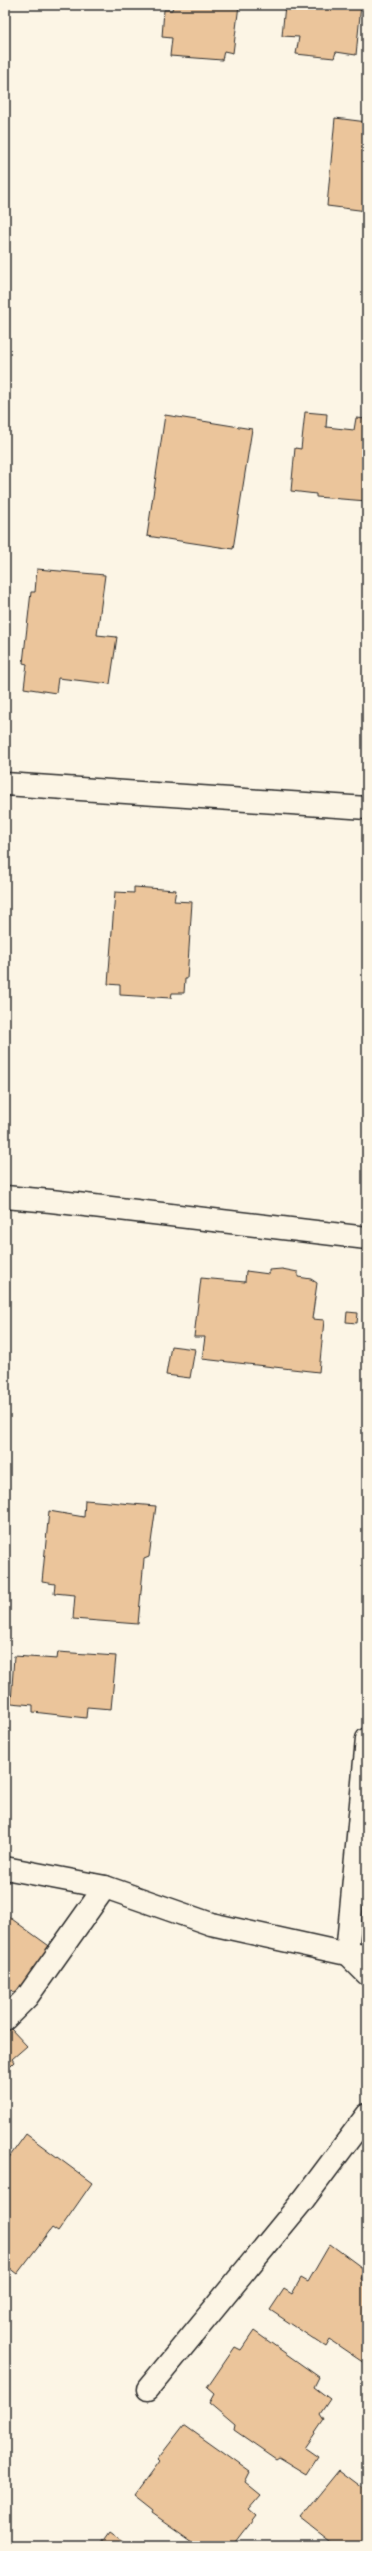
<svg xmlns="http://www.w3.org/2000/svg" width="372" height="2551" font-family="Mynerve,sans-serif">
<rect width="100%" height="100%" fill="#fcf5e5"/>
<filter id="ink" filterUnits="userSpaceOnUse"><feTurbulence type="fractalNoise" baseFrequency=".025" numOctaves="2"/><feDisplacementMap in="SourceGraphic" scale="8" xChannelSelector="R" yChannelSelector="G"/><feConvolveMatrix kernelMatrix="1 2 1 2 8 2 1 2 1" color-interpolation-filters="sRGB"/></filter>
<g filter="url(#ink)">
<!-- building -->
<g fill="#ebc59b" stroke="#2b2b2b">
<polygon points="173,5 239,5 233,53 224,51 222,60 170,56 172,38 162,37 164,10 172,10"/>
<polygon points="285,5 361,5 356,55 336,52 334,58 296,54 299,37 282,36"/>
<polygon points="335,118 367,122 367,211 327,206"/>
<polygon points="305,412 327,414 326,427 354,430 356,418 367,419 367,501 316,497 316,494 291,491 295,448 301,449"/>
<polygon points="165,415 252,429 233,549 147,536"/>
<polygon points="37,569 105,575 97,635 117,637 110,684 58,678 56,693 24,688 27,664 23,663 31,592 35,592"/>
<polygon points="134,887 176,890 174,901 192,902 187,979 185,979 184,993 172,993 171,998 120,995 120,985 108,984 115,892 134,893"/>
<polygon points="282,1269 298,1272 298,1277 311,1279 317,1283 312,1319 324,1320 319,1372 202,1359 205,1337 194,1337 201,1278 245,1282 246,1271 269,1274 269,1270"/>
<polygon points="347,1312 358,1313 357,1323 346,1322"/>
<polygon points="171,1346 195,1349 190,1378 166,1375"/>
<polygon points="85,1500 156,1506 149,1557 144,1559 138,1624 73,1619 75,1595 54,1593 55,1584 42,1582 49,1511 84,1517"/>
<polygon points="58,1652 116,1656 111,1709 87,1707 86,1718 33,1712 33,1705 11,1703 14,1656 57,1659"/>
<polygon points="5,1914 52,1948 18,1995 5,1986"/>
<polygon points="10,2028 27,2046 12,2059 14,2062 5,2071 5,2033"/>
<polygon points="26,2134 92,2183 58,2232 52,2228 17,2274 5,2265 5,2163"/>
<polygon points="330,2244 365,2270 361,2279 367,2283 367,2358 364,2363 330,2340 326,2347 270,2310 284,2289 292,2294 301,2278 308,2282"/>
<polygon points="254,2331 319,2377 314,2387 330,2399 320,2414 324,2420 305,2448 318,2457 307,2474 279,2457 276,2459 234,2430 235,2425 209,2403 214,2394 207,2388 235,2347 241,2350"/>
<polygon points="184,2425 250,2472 245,2482 261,2495 248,2510 255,2516 232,2546 199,2546 152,2513 153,2511 134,2496 159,2462 157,2460"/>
<polygon points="339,2470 367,2491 367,2546 336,2546 300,2518"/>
<polygon points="110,2532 130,2546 100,2546"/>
<polygon points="283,2542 289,2546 281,2546"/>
</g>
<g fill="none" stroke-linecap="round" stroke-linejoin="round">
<!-- minor casing -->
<g stroke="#2b2b2b" stroke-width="25">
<g id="minor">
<polyline points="5,784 367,808"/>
<polyline points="5,1197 51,1201 367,1238"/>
<polyline points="367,1739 347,1954 367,1974"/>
<polyline points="5,1868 105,1887 211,1924 347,1954 367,1956"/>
<polyline points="5,2019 27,1997 105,1887"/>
<polyline points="148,2389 304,2199 367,2115"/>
</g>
</g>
<!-- minor -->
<use href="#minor" stroke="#fcf5e5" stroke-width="22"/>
</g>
</g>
<!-- margin -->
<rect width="372" height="2551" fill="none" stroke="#fcf5e5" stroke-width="20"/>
<rect x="10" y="10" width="352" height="2531" fill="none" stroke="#2b2b2b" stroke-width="1.5" filter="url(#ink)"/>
</svg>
